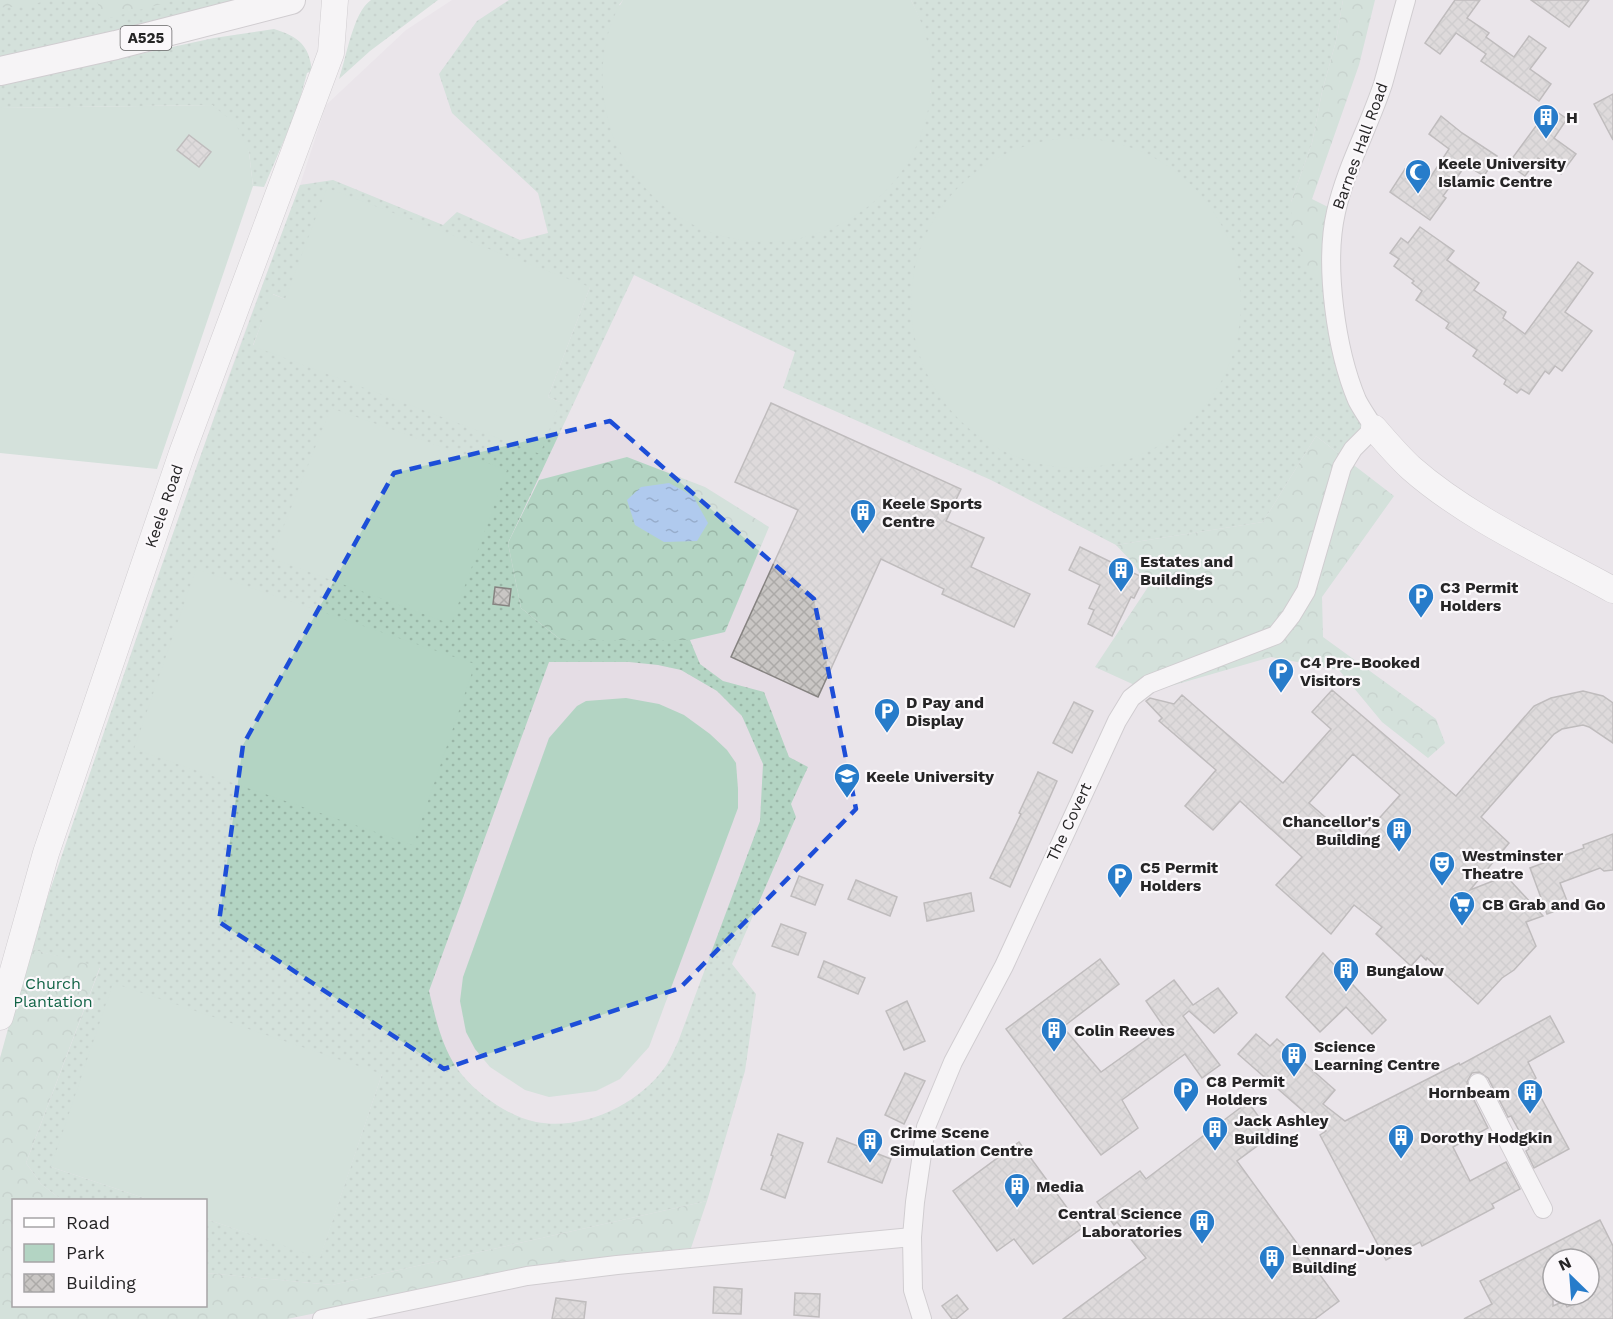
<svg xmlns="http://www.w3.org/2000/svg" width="1613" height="1319" font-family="'Work Sans',sans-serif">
<defs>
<pattern id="grass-dots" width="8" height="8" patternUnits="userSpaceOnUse" patternTransform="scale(1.5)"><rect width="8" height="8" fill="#b3d4c3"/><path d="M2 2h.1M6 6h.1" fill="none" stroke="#9ab6a7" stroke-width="1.8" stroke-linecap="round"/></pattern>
<pattern id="forest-crowns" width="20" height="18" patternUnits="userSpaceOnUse" patternTransform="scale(1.5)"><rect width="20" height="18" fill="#b3d4c3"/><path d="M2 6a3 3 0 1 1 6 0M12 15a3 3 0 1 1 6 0" fill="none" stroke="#9ab6a7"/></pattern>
<pattern id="water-ripples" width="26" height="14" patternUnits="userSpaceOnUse" patternTransform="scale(1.5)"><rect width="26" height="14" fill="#b0caee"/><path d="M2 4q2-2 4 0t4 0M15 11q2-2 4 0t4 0" fill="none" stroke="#97adcc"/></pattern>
<pattern id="building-cross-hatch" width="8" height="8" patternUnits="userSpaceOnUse" patternTransform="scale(1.5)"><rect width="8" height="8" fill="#c9c6c4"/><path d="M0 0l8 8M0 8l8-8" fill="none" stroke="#acaaa8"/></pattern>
</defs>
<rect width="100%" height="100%" fill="#eeebee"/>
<!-- built -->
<path fill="#e5dde5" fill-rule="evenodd" d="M452 0H1613V1319H0V1058L132 650 237 352 300 185 326 105 406 30ZM14 1200H206V1306H14ZM1553 1259H1589V1295H1553Z"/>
<!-- grass -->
<g fill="url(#grass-dots)" fill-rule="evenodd">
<polygon points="0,0 250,0 0,60"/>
<path d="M371 0H438L370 51 339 79C346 59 353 12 371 0Z"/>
<path d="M509 0H623L619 5 931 93C931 58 927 32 911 0H1343L1336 41 1322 92 1312 143 1291 202 1331 286 1337 325 1374 428 1346 459 1316 436 1263 522 1116 545 991 480 783 388 795 352 634 275 508 543 521 608 561 640H690L700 664 723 681 764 692 789 757 808 767 791 804 796 817 732 964 756 994 745 1071 707 1201 332 1285 206 1273V1219L320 1257 382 1074 51 1167 150 1200H62L41 1184 26 1163 100 968 30 949C117 693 204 438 300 185L333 180 443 225 457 212 520 240 548 233 538 193 452 113 439 74 477 21ZM590 287 548 397 560 402 253 345 273 294 285 299ZM549 662H629L658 665 681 670 717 691 742 716 763 764 760 821 678 1042C674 1050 670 1060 665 1067 638 1105 583 1131 536 1122 510 1117 480 1096 463 1076 443 1053 436 1020 429 991Z"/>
<path d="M274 29C299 37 309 45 312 71L307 73 297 110 264 187 253 186 249 152 212 105 0 108V84L214 38Z"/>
</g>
<!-- forest -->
<g fill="url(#forest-crowns)">
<path d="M0 0H48C33 5 16 8 0 7Z"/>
<polygon points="97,0 176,0 102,20"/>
<polygon points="1343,0 1375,0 1359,65 1312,199 1336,211 1331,286 1305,269 1293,230 1291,202 1312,143 1322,92 1336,41"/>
<polygon points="1316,436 1394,496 1322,597 1323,637 1436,719 1445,743 1428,758 1382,722 1339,670 1271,657 1150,692 1095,667 1148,587 1134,564 1116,545 1263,522"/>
<polygon points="627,457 705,487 769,527 725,632 690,640 561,640 521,608 508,543 539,480"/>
<polygon points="30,949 100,967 26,1163 41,1184 62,1200 14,1200 14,1306 206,1306 206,1273 332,1285 707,1201 691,1248 554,1264 287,1319 0,1319 0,1058"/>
</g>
<!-- park -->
<g fill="#b3d4c3">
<path d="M623 0H911C921 19 928 39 931 60 933 76 931 94 928 110 913 187 844 241 767 242 728 242 688 228 659 202 636 180 617 154 609 123 598 84 600 35 623 0Z"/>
<polygon points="212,105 236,124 249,152 253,186 157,469 0,453 0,108"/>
<circle cx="1076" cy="303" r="165"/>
<polygon points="327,188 590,287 548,397 560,402 540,454 253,346 272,294 285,299"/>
<polygon points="331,408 507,470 451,624 271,558"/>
<polygon points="196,569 475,664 413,845 134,749"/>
<polygon points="626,698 659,704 684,715 710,734 727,750 736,763 738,789 738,808 649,1047 620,1079 596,1091 549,1097 525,1090 490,1067 475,1049 466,1032 460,1001 463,977 549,738 577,706 586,701"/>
<polygon points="113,983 382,1074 320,1258 206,1219 206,1200 150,1200 51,1167"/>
</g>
<!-- water -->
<polygon fill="url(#water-ripples)" points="669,483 693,496 708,523 697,541 664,542 635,525 627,500 641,487"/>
<!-- building -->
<g fill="url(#building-cross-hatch)" stroke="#868381" stroke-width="1.5" fill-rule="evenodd">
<polygon points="1455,0 1480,0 1467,18 1489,33 1486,37 1514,57 1529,36 1546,48 1530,69 1551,84 1539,101 1481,61 1486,54 1456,33 1440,54 1425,43"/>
<polygon points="1531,0 1589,0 1569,27"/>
<polygon points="1613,94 1613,140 1594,104"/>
<polygon points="1550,107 1567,119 1554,138 1576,154 1561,174 1538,158 1525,176 1508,164"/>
<polygon points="1441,116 1462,133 1497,156 1484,176 1466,165 1443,196 1446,198 1430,220 1390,192 1405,169 1426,184 1449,149 1429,134"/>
<polygon points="189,135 211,152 199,167 177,150"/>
<polygon points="1420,227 1454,251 1447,260 1479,283 1474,290 1506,312 1503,318 1525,334 1578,262 1593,273 1565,312 1592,331 1562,371 1555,366 1549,374 1545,371 1529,394 1521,389 1517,393 1504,384 1506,380 1473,356 1477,350 1446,328 1449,323 1416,300 1422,291 1412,283 1414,281 1394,266 1399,259 1390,253 1401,238 1408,243"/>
<polygon points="771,403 961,489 946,521 984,538 971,567 1030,594 1014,627 942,594 944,589 881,559 818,697 731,657 798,510 735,482"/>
<polygon points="1080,547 1144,578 1134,598 1131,597 1112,636 1088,624 1094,610 1089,608 1100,585 1069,570"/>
<polygon points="495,587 511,589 509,606 493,604"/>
<path d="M1332 690 1456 796 1534 706 1551 698 1583 691 1603 696 1613 703V743L1589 727 1583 725 1562 729 1554 734 1481 817 1509 843 1470 890 1506 876 1543 916 1526 922 1536 946 1514 970 1502 978 1478 1004 1427 958 1426 960 1421 955 1411 966 1376 934 1382 927 1354 905 1331 934 1276 885 1302 857 1240 801 1213 830 1185 806 1216 770 1159 721 1162 718 1146 701 1150 698 1174 704 1182 695 1283 783 1331 729 1312 712ZM1353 754 1400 795 1356 844 1309 803Z"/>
<polygon points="1074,702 1093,711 1072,753 1053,743"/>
<polygon points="1038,772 1057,781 1010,887 990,878 1021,814 1019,813"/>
<polygon points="1613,834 1613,870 1604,871 1600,868 1560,883 1569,906 1547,914 1530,868 1584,848 1583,845"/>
<polygon points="799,876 823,885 815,905 791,896"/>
<polygon points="856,880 897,897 890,916 848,899"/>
<polygon points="971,893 974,911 927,921 924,903"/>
<polygon points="781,924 806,933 798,955 772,946"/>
<polygon points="1323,953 1386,1020 1372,1034 1346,1007 1320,1032 1286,997"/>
<polygon points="1100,959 1119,984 1063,1027 1101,1072 1164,1027 1146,1001 1174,980 1193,1005 1218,988 1237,1013 1214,1033 1189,1011 1183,1016 1220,1065 1202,1078 1185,1054 1122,1100 1138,1128 1101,1155 1006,1029"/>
<polygon points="824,961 865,978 858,994 818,977"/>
<polygon points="907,1001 925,1041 904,1050 886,1011"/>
<polygon points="1550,1016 1564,1042 1528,1062 1536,1078 1532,1081 1569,1149 1534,1168 1526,1151 1529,1149 1511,1116 1508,1117 1488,1078 1479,1072 1472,1073 1467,1082 1468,1088 1488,1128 1453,1147 1470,1181 1506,1162 1520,1189 1492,1204 1494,1208 1422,1246 1420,1242 1386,1260 1320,1135 1326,1131 1238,1054 1256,1034 1270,1046 1277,1039 1335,1090 1323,1104 1345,1121 1459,1063 1460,1065"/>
<polygon points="905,1073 925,1081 904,1124 885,1115"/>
<polygon points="1248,1102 1272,1135 1237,1161 1339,1301 1315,1319 1063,1319 1146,1258 1117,1222 1114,1225 1097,1202 1140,1171 1146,1179"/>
<polygon points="778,1134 803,1143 785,1198 761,1189 773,1156 771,1155"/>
<polygon points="837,1138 891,1159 882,1183 828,1162"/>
<polygon points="1019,1142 1082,1228 1033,1264 1014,1239 997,1251 953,1191"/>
<path d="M1600 1220 1613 1246V1319H1464L1492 1304 1480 1281ZM1553 1259H1589V1296L1567 1307 1564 1301 1553 1306Z"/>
<polygon points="714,1287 742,1289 741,1314 713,1313"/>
<polygon points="795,1293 820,1294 819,1317 794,1315"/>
<polygon points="957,1295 968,1309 956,1319 952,1319 942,1306"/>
<polygon points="556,1298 586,1302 584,1319 552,1319"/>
</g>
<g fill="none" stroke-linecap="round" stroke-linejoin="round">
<!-- street casing -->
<g stroke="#aca9ac" stroke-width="20">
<g id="street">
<polyline points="1478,1083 1543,1209"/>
<polyline points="322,1319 527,1276 617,1265 912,1237"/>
<path d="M922 1319 913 1290 912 1237 915 1202 926 1127 953 1062 1004 966 1117 721 1131 698 1149 684 1276 635 1291 616 1306 591 1342 467 1353 449 1374 428C1369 419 1362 410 1357 400 1336 350 1324 265 1336 212 1346 167 1369 127 1383 84 1391 56 1398 28 1406 0"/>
</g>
</g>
<!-- secondary casing -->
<g stroke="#aca9ac" stroke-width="27">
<g id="secondary">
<path d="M1374 428C1386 442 1398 456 1411 468 1469 519 1546 553 1613 590"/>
<polyline points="0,1017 46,853 182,453 331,53 335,0"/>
</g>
</g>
<!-- primary casing -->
<g stroke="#aca9ac" stroke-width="30">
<polyline id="primary" points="0,71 116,45 291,0"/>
</g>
<!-- street -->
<use href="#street" stroke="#fff" stroke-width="18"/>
<!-- secondary -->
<use href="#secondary" stroke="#fff" stroke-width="26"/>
<!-- primary -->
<use href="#primary" stroke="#fff" stroke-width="28"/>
</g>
<!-- marked area -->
<path d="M0 0H1613V1319H0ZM610 421 814 599 856 809 680 988 444 1069 219 922 243 745 394 473Z" fill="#eeebee" fill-opacity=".55" fill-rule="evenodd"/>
<path fill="none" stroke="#1d4ed8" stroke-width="4.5" stroke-dasharray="12 8" stroke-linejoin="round" d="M610 421 814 599 856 809 680 988 444 1069 219 922 243 745 394 473Z"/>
<!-- icons -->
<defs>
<g id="building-pin" transform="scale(1.35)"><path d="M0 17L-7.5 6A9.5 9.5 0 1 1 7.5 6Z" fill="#277cca" stroke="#fbf8fb"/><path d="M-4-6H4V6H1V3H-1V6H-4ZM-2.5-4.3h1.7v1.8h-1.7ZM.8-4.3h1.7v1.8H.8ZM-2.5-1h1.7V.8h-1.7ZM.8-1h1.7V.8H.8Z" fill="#fff"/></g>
<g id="mosque-pin" transform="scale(1.35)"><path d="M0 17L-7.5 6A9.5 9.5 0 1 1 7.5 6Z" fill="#277cca" stroke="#fbf8fb"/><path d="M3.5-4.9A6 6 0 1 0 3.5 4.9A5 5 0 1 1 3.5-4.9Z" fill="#fff"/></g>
<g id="parking-pin" transform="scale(1.35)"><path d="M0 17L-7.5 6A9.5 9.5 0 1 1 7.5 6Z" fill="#277cca" stroke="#fbf8fb"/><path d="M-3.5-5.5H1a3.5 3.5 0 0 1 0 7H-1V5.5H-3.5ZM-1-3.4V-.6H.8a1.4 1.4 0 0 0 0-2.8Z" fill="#fff"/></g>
<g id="university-pin" transform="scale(1.35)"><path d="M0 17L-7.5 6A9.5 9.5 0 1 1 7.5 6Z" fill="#277cca" stroke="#fbf8fb"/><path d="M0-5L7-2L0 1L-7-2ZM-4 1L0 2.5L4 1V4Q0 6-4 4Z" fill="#fff"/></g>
<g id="theatre-pin" transform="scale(1.35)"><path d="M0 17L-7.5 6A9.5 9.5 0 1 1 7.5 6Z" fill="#277cca" stroke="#fbf8fb"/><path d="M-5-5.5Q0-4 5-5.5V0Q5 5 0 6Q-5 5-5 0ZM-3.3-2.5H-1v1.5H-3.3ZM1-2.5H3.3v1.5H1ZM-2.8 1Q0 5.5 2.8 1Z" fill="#fff"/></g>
<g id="supermarket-pin" transform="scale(1.35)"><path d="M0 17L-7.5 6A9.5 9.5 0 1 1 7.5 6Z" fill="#277cca" stroke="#fbf8fb"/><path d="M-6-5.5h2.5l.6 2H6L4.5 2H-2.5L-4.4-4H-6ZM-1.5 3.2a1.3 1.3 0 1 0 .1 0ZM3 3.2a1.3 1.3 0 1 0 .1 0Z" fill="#fff"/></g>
</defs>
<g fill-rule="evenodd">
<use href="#building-pin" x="1546" y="117"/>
<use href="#mosque-pin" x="1418" y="172"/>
<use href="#building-pin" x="863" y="512"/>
<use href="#building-pin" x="1121" y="570"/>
<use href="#parking-pin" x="1421" y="596"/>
<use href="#parking-pin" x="1281" y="671"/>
<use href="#parking-pin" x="887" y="711"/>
<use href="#university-pin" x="847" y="776"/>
<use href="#building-pin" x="1399" y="830"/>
<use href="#theatre-pin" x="1442" y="864"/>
<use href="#parking-pin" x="1120" y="876"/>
<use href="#supermarket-pin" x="1462" y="904"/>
<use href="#building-pin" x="1346" y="970"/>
<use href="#building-pin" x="1054" y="1030"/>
<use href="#building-pin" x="1294" y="1055"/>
<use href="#parking-pin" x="1186" y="1090"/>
<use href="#building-pin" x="1530" y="1092"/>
<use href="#building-pin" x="1215" y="1129"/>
<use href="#building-pin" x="1401" y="1137"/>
<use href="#building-pin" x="870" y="1141"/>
<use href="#building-pin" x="1017" y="1186"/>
<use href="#building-pin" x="1202" y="1222"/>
<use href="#building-pin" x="1272" y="1258"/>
</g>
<g text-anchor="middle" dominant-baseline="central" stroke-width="4.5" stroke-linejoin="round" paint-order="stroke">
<!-- shield labels -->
<rect fill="#fbf8fb" stroke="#666466" stroke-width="1.5" x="120.5" y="26" width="51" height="24" rx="4.5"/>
<g font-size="15" font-weight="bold" fill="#262526">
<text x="146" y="38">A525</text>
</g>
<!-- poi labels -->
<g font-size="16" font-weight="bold" fill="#262526" stroke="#fbf8fb" text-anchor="start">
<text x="1566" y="117">H</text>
<text x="1438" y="163">Keele University<tspan x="1438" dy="18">Islamic Centre</tspan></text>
<text x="882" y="503">Keele Sports<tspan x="882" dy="18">Centre</tspan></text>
<text x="1140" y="561">Estates and<tspan x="1140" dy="18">Buildings</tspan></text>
<text x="1440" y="587">C3 Permit<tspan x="1440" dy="18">Holders</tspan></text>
<text x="1300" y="662">C4 Pre-Booked<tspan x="1300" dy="18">Visitors</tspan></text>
<text x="906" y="702">D Pay and<tspan x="906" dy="18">Display</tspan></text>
<text x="866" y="776">Keele University</text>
<text x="1380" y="821" text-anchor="end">Chancellor's<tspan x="1380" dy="18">Building</tspan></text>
<text x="1462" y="855">Westminster<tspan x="1462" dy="18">Theatre</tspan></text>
<text x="1140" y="867">C5 Permit<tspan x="1140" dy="18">Holders</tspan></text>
<text x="1482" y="904">CB Grab and Go</text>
<text x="1366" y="970">Bungalow</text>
<text x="1074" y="1030">Colin Reeves</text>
<text x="1314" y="1046">Science<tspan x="1314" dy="18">Learning Centre</tspan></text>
<text x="1206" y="1081">C8 Permit<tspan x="1206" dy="18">Holders</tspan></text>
<text x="1510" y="1092" text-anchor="end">Hornbeam</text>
<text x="1234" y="1120">Jack Ashley<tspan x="1234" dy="18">Building</tspan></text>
<text x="890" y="1132">Crime Scene<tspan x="890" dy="18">Simulation Centre</tspan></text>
<text x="1420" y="1137">Dorothy Hodgkin</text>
<text x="1036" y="1186">Media</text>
<text x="1182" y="1213" text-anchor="end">Central Science<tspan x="1182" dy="18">Laboratories</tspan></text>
<text x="1292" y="1249">Lennard-Jones<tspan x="1292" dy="18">Building</tspan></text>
</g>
<!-- street labels -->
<g font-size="16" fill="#262526" stroke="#fbf8fb">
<text transform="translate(1360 146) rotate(-70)">Barnes Hall Road</text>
<text transform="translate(164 506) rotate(-71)">Keele Road</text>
<text transform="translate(1069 822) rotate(-65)">The Covert</text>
</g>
<!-- park labels -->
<g font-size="16" fill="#136447" stroke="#fbf8fb">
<text x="53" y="983">Church<tspan x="53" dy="18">Plantation</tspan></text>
</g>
</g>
<!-- legend -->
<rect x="12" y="1199" width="195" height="108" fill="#fbf8fb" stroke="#a6a4a6" stroke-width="1.5"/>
<rect x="24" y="1218" width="30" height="9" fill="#ffffff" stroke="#a6a4a6" stroke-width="1.5"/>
<text x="66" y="1229" font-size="18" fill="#262526">Road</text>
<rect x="24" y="1244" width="30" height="18" fill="#b3d4c3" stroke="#a6a4a6" stroke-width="1.5"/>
<text x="66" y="1259" font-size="18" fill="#262526">Park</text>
<rect x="24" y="1274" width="30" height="18" fill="url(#building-cross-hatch)" stroke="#a6a4a6" stroke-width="1.5"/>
<text x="66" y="1289" font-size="18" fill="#262526">Building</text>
<!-- north arrow -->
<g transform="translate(1571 1277) rotate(335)"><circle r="28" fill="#fbf8fb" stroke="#a6a4a6" stroke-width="1.5"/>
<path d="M0-4.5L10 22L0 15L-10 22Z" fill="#277cca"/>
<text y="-9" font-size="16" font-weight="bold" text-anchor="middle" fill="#262526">N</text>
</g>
</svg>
